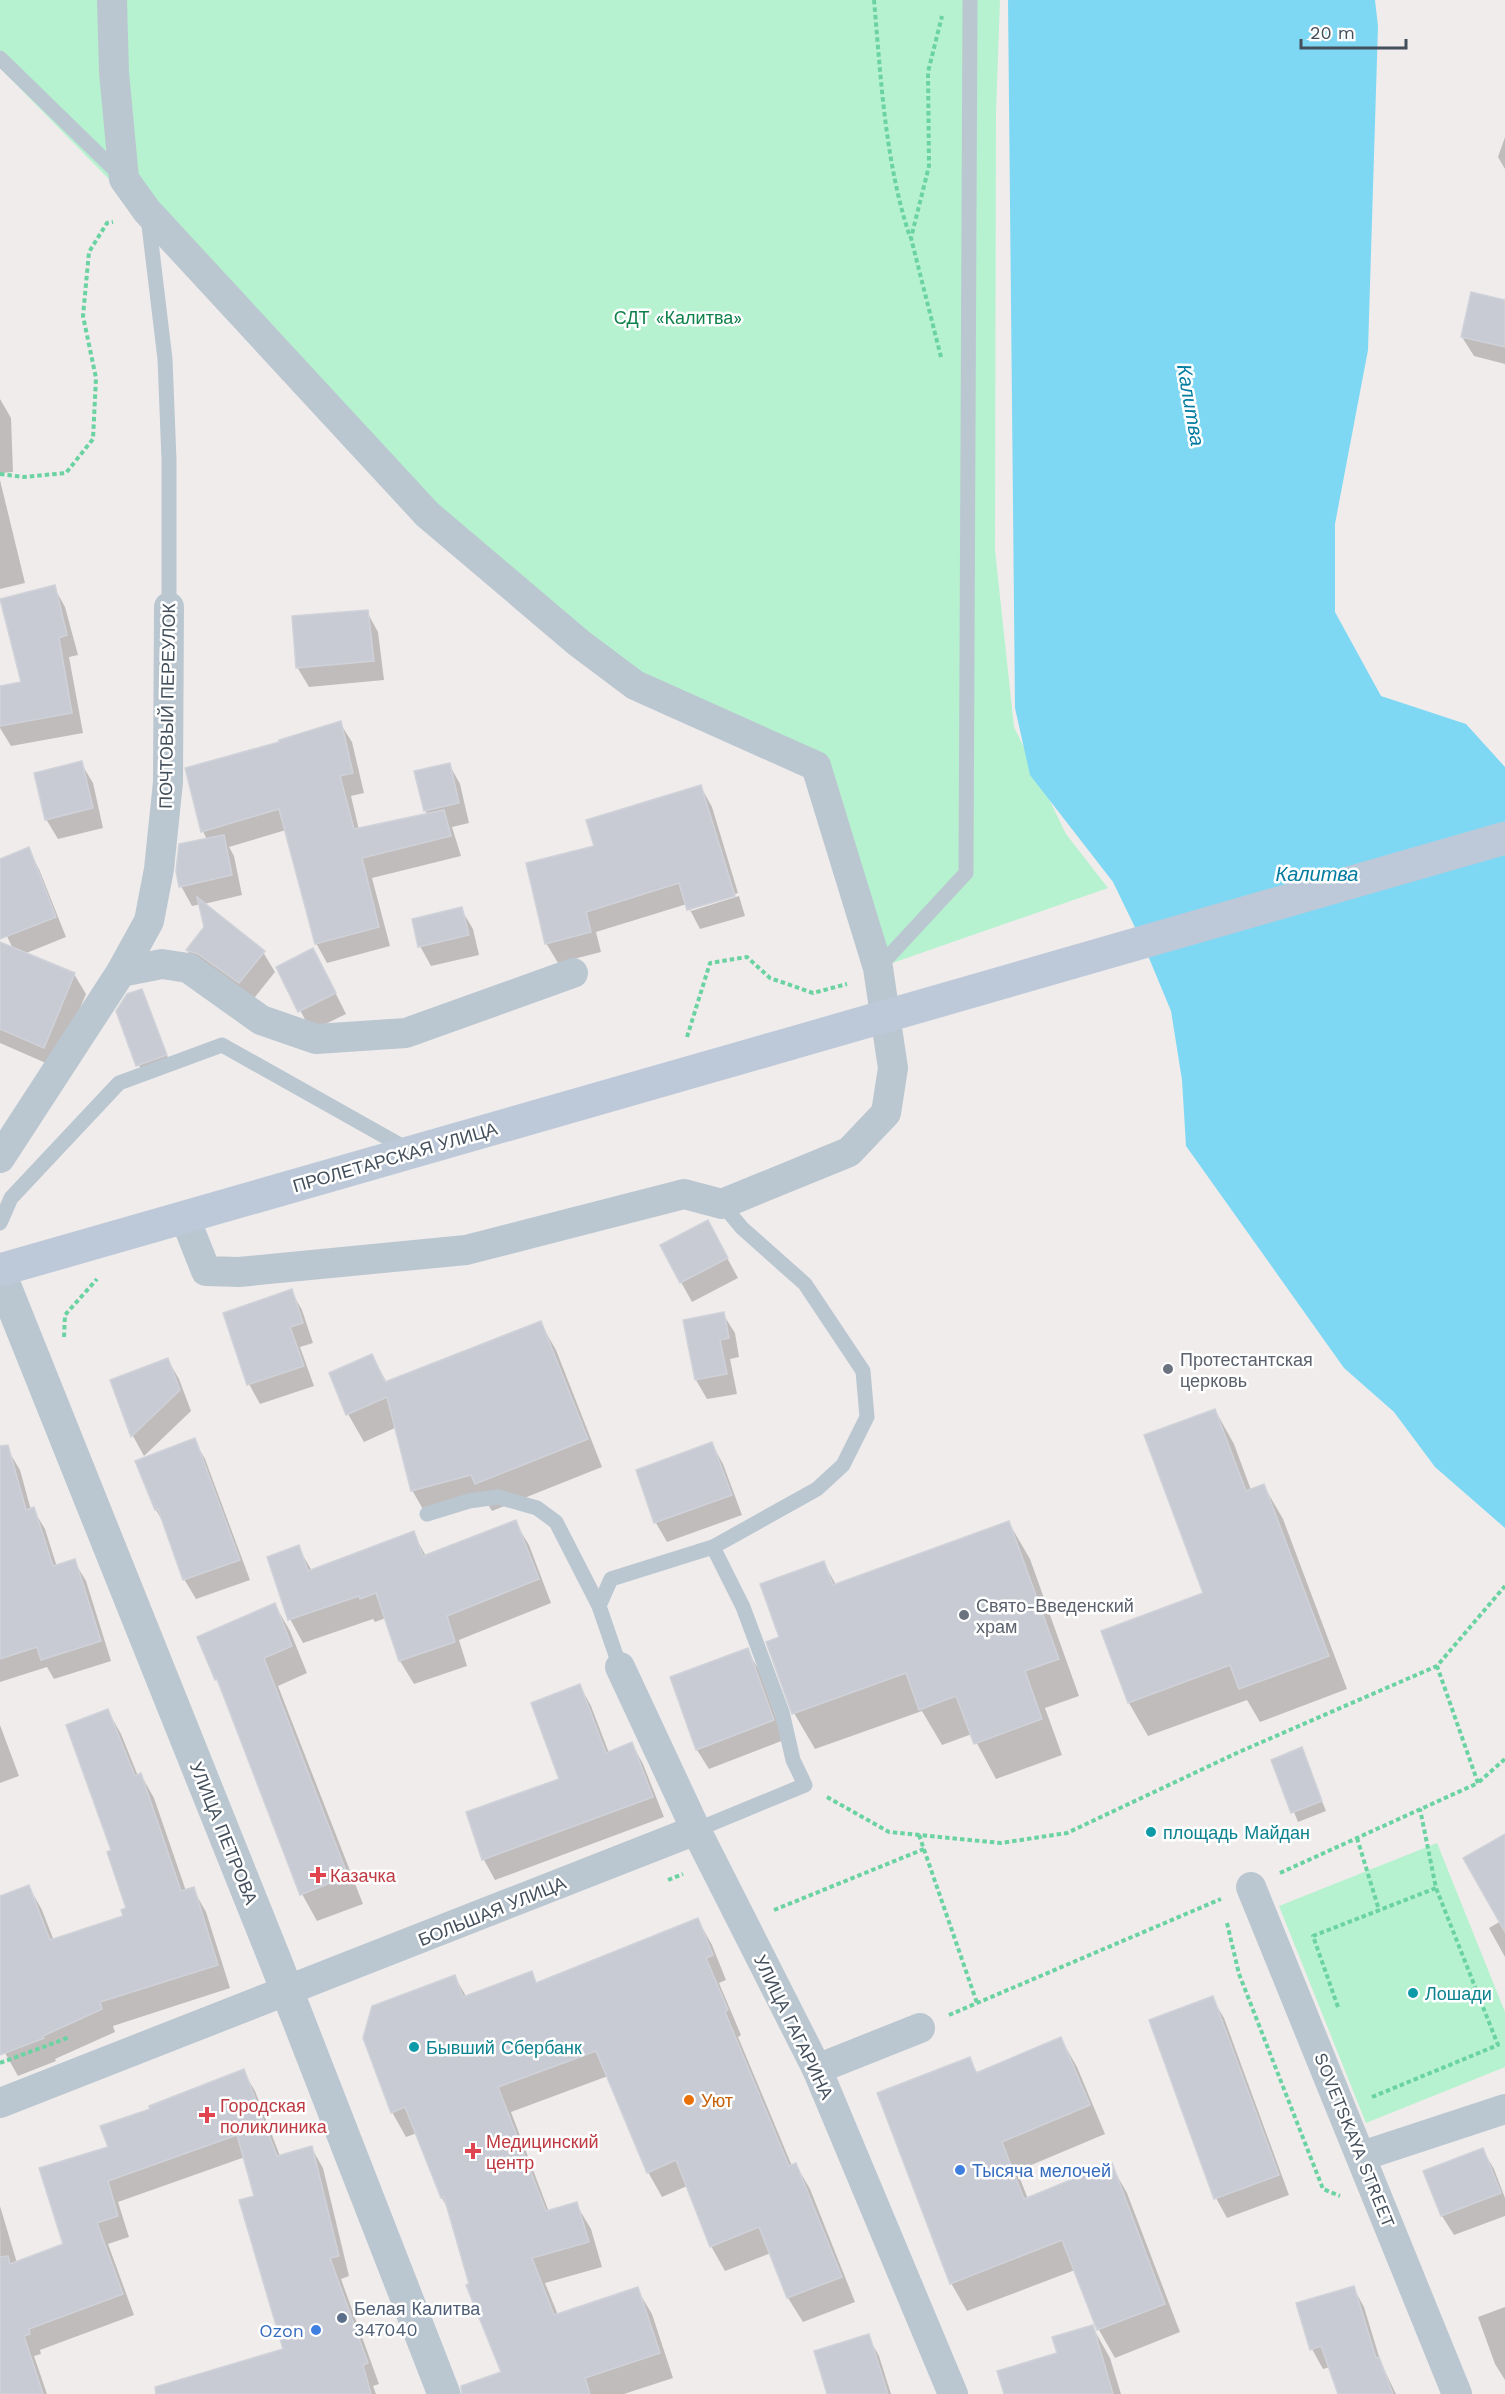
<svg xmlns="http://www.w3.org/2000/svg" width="1505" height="2394" font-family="'Work Sans',sans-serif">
<rect width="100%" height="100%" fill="#f0ecec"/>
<!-- green -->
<g fill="#b6f2cf">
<polygon points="0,0 1000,0 996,112 995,550 1014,727 1066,834 1108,888 878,968 816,766 647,695 463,553 288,362 0,68"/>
<polygon points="1437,1843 1505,2012 1505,2067 1366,2123 1279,1906"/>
</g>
<!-- water -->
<polygon fill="#7fd8f3" points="1008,0 1375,0 1378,26 1368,350 1335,524 1335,612 1381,696 1466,724 1505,767 1505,1528 1435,1467 1394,1412 1344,1368 1186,1146 1182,1080 1171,1011 1144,946 1113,882 1030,775 1015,708"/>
<!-- shadow -->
<g fill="#0003">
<polygon points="1505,137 1505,169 1498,157"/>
<polygon points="1505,302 1505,364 1474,356 1462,337"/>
<polygon points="0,399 11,418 13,472 0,473"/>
<polygon points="0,480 25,583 0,589"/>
<polygon points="54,587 65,607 78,655 69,657 83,733 11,746 0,728 0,687 23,683"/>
<polygon points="367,612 378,632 384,680 309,687 297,667"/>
<polygon points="340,723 352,742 364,793 351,796 359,830 427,815 416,772 449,764 460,784 469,823 452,827 461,856 372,878 390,946 327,963 316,943 286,830 229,847 234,856 242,895 204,904 263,952 275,972 251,1002 199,970 187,950 206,928 201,904 192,906 181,886 207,840 203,831 281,743"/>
<polygon points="81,763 93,783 103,828 58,839 46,819"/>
<polygon points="701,787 712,807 738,893 691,908 691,911 739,896 745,916 700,929 687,904 596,932 601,952 558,963 546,943"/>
<polygon points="28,849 39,869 66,937 24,954 74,974 86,994 55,1067 0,1043 0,953 13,949 0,921 0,860"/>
<polygon points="461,909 473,929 479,955 431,966 420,946"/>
<polygon points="278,968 324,970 346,1014 311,1031"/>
<polygon points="141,991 171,1065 143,1075 118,1011"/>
<polygon points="718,1241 738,1278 692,1302 681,1282"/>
<polygon points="291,1291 302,1310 313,1343 300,1347 314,1386 260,1404 249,1384"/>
<polygon points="723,1314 735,1333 739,1357 730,1359 737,1394 707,1399 696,1380"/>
<polygon points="540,1322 556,1350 602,1467 492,1511 487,1503 428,1518 412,1490 397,1427 364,1442 348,1414 331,1374 372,1356 387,1383"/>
<polygon points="168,1360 179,1379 191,1411 144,1456 133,1436 112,1381"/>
<polygon points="1215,1410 1234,1444 1251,1490 1264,1486 1283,1519 1347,1689 1260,1722 1247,1700 1148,1736 1129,1703 1205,1594"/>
<polygon points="194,1440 205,1459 250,1580 196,1599 184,1579 167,1529 156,1510"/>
<polygon points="712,1444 723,1464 742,1515 667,1542 656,1523 638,1471"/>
<polygon points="8,1450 20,1470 31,1510 33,1509 45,1529 57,1567 74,1561 86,1581 111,1661 54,1679 47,1667 0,1682 0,1452"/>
<polygon points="515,1522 529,1545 551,1603 459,1640 467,1666 414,1684 400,1661 386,1618 375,1622 373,1619 303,1643 290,1619 298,1547 312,1571 413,1533 426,1556"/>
<polygon points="1009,1523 1030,1559 1079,1696 1045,1708 1062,1755 996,1779 972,1734 942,1745 922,1711 815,1749 794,1713 781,1638 824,1563 836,1585"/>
<polygon points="275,1605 290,1631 307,1673 278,1686 363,1904 317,1921 302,1894 223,1690 216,1679"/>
<polygon points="747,1650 759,1670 784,1740 709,1769 697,1750 672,1678"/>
<polygon points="580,1686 591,1706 609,1753 632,1744 643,1764 664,1817 495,1880 484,1860 467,1813 561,1780"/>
<polygon points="108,1711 121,1734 138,1776 141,1775 154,1798 186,1891 193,1889 206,1912 230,1988 113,2026 115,2032 55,2059 56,2061 18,2076 5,2053 0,2037 0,1898 29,1887 42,1910 54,1941 125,1917 128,1909 113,1851"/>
<polygon points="0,1725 19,1776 0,1783"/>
<polygon points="1301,1749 1326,1811 1298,1822 1273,1760"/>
<polygon points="1505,1835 1505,1957 1489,1928 1501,1921"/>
<polygon points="698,1920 712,1945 726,1980 719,1983 741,2035 738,2037 792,2166 796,2165 810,2189 855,2302 803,2322 788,2298 771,2253 725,2271 711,2246 687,2186 662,2197 648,2172 608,2076 511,2112 549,2212 576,2204 591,2229 602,2267 545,2283 558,2315 637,2289 652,2314 673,2378 624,2394 508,2394 503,2373 471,2284 449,2211 442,2198 417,2133 406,2137 392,2112 455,1977 467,1998 531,1973 537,1984"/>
<polygon points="1212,1998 1224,2018 1289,2195 1227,2218 1216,2198"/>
<polygon points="1061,2039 1077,2067 1105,2134 1017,2171 1028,2199 1111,2165 1127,2193 1180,2332 1115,2358 1099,2330 1075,2270 967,2311 951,2283 969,2059 978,2074"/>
<polygon points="243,2071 255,2091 280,2156 311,2147 323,2168 349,2276 341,2279 379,2384 373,2386 376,2394 194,2394 285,2350 256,2197 245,2157 118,2202 129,2237 108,2244 134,2315 40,2350 41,2354 34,2356 47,2394 1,2394 0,2206 17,2263 65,2245 109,2148 152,2110"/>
<polygon points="1482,2149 1494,2169 1505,2198 1505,2216 1454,2235 1442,2216 1425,2171"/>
<polygon points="1353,2287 1364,2307 1381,2363 1396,2394 1340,2394 1330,2367 1323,2369 1312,2349"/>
<polygon points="1505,2307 1505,2380 1495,2364 1478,2317"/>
<polygon points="1092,2326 1110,2358 1121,2394 1006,2394"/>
<polygon points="868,2336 879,2356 891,2394 829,2394"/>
</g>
<!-- building -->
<g fill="#c8cbd3" stroke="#d0d2d9" stroke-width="1.5">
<polygon points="1471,292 1505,300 1505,347 1461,337"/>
<polygon points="55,585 67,635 59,638 72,713 0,726 0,686 21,682 0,599"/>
<polygon points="368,610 374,661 296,668 292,616"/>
<polygon points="341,721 353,773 340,776 354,829 444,810 451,836 362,858 379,927 315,944 279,809 201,832 185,768 279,742 279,740"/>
<polygon points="82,761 93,808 45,820 34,773"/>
<polygon points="450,763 459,803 424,811 414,771"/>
<polygon points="701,785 735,896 687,910 679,883 586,912 591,932 545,944 526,863 594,846 586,820"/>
<polygon points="224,835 232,875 179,887 176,871 179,844"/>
<polygon points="29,847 56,917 0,939 0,859"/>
<polygon points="197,897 265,951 239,983 198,954 186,950 204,927"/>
<polygon points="462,907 469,935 418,947 412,919"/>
<polygon points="0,942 75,973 44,1048 0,1029"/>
<polygon points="313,948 336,993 298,1012 276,967"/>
<polygon points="142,989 167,1055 136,1066 116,1011 127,994"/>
<polygon points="708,1220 728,1258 680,1283 660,1245"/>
<polygon points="292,1289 303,1323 290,1327 304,1366 247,1385 223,1313"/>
<polygon points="724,1312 729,1338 720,1340 727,1374 695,1380 683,1320"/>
<polygon points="541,1321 588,1439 475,1484 471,1475 411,1491 387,1397 346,1415 329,1373 372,1354 385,1382"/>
<polygon points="168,1358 180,1390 131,1437 110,1380"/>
<polygon points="1215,1409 1246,1491 1264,1484 1329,1656 1239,1689 1230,1665 1128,1703 1101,1631 1203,1593 1144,1435"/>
<polygon points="195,1438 240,1560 183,1580 158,1509 155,1510 135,1461"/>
<polygon points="712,1442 732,1495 654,1523 636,1470"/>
<polygon points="8,1445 26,1510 34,1507 53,1566 75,1559 101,1641 41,1660 37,1647 0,1659 0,1446"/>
<polygon points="516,1520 539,1579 447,1616 455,1642 399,1661 376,1593 360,1599 359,1596 288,1620 267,1557 299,1545 308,1571 414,1531 423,1556"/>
<polygon points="1009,1521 1059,1659 1025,1671 1042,1719 974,1744 956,1696 919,1710 906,1673 792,1714 766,1642 779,1637 760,1584 824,1561 833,1585"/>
<polygon points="275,1603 292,1646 264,1658 348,1876 300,1895 217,1679 215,1680 197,1637"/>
<polygon points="748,1648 774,1720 696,1750 670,1677"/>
<polygon points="580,1684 606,1753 632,1742 653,1797 482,1860 466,1812 559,1779 531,1703"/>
<polygon points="108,1709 135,1776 141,1773 181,1891 194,1887 218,1965 100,2002 102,2009 43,2036 44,2038 0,2055 0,1896 29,1885 50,1940 123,1916 121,1910 126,1908 107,1852 111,1850 66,1725"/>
<polygon points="1302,1747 1322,1801 1291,1813 1271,1760"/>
<polygon points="1505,1834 1505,1932 1463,1858"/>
<polygon points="698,1918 713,1955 706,1958 728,2010 725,2012 789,2166 796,2163 842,2277 787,2298 759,2227 710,2247 676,2160 647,2173 596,2051 498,2087 546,2211 577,2202 589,2242 532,2258 554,2315 638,2287 660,2353 585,2378 590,2394 462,2394 461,2386 501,2372 466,2285 469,2284 444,2197 441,2198 405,2107 391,2113 363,2038 372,2006 455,1975 463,1997 532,1971 536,1983"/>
<polygon points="1213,1996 1279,2175 1214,2199 1149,2020"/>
<polygon points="1061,2037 1090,2105 1002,2142 1024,2199 1112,2163 1165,2304 1097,2330 1062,2240 950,2284 877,2093 970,2057 976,2073"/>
<polygon points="244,2069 277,2156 312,2146 339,2256 330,2258 368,2363 363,2365 371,2394 156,2394 155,2387 283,2349 239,2200 254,2196 237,2135 108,2181 118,2216 97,2223 123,2294 29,2329 30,2334 24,2336 43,2394 0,2394 0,2257 8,2256 10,2264 63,2244 39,2168 108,2147 100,2126 150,2109 149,2106"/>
<polygon points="1483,2148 1501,2193 1441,2216 1423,2171"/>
<polygon points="1354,2286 1376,2358 1379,2357 1393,2394 1338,2394 1321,2346 1310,2350 1296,2303"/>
<polygon points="1093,2325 1113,2394 1004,2394 997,2371 1057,2353 1052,2337"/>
<polygon points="869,2334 888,2394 827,2394 814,2351"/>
</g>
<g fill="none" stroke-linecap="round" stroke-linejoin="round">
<!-- path -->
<g stroke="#6bd3a2" stroke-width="4" stroke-dasharray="4.5 3" stroke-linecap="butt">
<path d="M874 0C881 79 885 162 910 237"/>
<polyline points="941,357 911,238 929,166 928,72 942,16"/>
<polyline points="0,474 24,477 66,473 93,439 96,378 83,316 89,252 107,223 113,222"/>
<polyline points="687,1037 710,963 747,957 770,978 813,993 847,984"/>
<polyline points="64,1337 65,1315 97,1279"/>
<polyline points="1479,1782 1505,1759"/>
<polyline points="827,1797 889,1832 1001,1843 1067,1833 1239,1752 1437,1666"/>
<polyline points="919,1835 977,2003"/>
<polyline points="1357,1838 1379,1910"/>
<polyline points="1280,1873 1478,1783 1437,1666 1505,1586"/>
<polyline points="668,1880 683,1874"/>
<polyline points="774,1910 924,1849"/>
<polyline points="1227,1923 1239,1974 1323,2189 1340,2196"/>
<polyline points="1338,2007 1313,1936 1436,1888 1420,1809"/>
<polyline points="949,2015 1221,1899"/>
<polyline points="0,2063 70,2037"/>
<polyline points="1372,2097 1498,2045 1436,1888"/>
</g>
<!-- service -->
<g stroke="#bbc7d0" stroke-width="15">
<polyline points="0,58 120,175"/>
<polyline points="148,217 165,359 169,460 169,607"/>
<polyline points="878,968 966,873 970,0"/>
<polyline points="0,1223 11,1198 119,1083 222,1045 409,1150"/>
<polyline points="427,1514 469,1501 498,1497 537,1508 556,1522 599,1606"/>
<polyline points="620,1667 599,1606 611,1579 713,1547"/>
<polyline points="696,1830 805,1785 793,1760 782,1712 743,1607 713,1547 817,1489 843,1465 867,1417 863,1371 805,1284 742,1228 722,1204"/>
</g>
<!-- minor -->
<g stroke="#bbc7d0" stroke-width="30">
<polyline points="112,0 114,72 124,179 147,211 427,514 579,643 635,685 816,766 878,968 893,1068 886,1113 849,1152 722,1204 684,1194 466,1250 239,1272 206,1271 185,1218"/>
<polyline points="121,972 162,964 188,968 261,1020 316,1039 406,1033 573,973"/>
<polyline points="0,1158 121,972 149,921 159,869 168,782 169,607"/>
<polyline points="620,1667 696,1830 817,2069 953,2394"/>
<polyline points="1251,1887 1457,2394"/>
<polyline points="817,2069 920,2028"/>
<polyline points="0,2103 696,1830"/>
<polyline points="1362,2156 1505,2109"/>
</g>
<!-- tertiary -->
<polyline stroke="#bbc7d0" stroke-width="33" points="0,1274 275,1960 444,2394"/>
<!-- secondary -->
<polyline stroke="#bdc9d8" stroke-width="33" points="0,1270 789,1044"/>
<!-- secondary-bridge -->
<polyline stroke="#bdc9d8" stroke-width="33" points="789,1044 1505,838"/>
</g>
<!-- markers -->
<g fill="#6b7280" stroke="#fff" stroke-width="2">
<circle cx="1168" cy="1369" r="6"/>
<circle cx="964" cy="1615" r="6"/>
</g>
<g fill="#0f9aa8" stroke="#fff" stroke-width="2">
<circle cx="1151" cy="1832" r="6"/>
<circle cx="1413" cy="1993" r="6"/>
<circle cx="414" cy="2047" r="6"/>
</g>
<g fill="#e0444e" stroke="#fff" stroke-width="2">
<path d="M315 1866h6v6h6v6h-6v6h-6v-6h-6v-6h6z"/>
<path d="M204 2106h6v6h6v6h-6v6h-6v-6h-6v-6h6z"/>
<path d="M470 2142h6v6h6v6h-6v6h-6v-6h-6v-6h6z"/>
</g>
<circle fill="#e8710a" stroke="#fff" stroke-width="2" cx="689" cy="2100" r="6"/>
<g fill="#3f7fe0" stroke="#fff" stroke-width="2">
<circle cx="960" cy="2170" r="6"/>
<circle cx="316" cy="2330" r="6"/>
</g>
<circle fill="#5c6f8a" stroke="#fff" stroke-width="2" cx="342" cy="2318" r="6"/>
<g text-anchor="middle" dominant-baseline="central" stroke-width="5" stroke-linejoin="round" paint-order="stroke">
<!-- park labels -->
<g font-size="18" fill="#0f824b" stroke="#fff">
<text x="678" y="317">СДТ «Калитва»</text>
</g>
<!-- street labels -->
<g font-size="18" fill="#434f5b" stroke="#fff">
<text transform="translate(167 706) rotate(-89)">ПОЧТОВЫЙ ПЕРЕУЛОК</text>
<text transform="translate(395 1157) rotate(-16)">ПРОЛЕТАРСКАЯ УЛИЦА</text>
<text transform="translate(224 1833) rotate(68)">УЛИЦА ПЕТРОВА</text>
<text transform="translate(492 1911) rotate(-22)">БОЛЬШАЯ УЛИЦА</text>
<text transform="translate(794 2027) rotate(64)">УЛИЦА ГАГАРИНА</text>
<text transform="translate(1355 2140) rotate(68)">SOVETSKAYA STREET</text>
</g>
<!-- worship labels -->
<g font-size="18" fill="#5b616d" stroke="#fff" text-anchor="start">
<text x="1180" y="1359">Протестантская<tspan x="1180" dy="21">церковь</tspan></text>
<text x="976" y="1605">Свято-Введенский<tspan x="976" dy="21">храм</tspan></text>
</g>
<!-- culture labels -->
<g font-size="18" fill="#0d838f" stroke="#fff" text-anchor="start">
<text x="1163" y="1832">площадь Майдан</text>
<text x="1425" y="1993">Лошади</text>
<text x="426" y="2047">Бывший Сбербанк</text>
</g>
<!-- health labels -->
<g font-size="18" fill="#be3a42" stroke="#fff" text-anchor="start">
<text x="330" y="1875">Казачка</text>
<text x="220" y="2105">Городская<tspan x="220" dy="21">поликлиника</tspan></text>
<text x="486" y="2141">Медицинский<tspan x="486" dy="21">центр</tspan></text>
</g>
<!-- food labels -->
<g font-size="18" fill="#c56008" stroke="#fff" text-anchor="start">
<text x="701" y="2100">Уют</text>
</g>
<!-- shop labels -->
<g font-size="18" fill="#366cbe" stroke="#fff" text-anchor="start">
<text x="972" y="2170">Тысяча мелочей</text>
<text x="304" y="2330" text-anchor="end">Ozon</text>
</g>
<!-- service labels -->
<g font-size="18" fill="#4e5e75" stroke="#fff" text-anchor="start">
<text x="354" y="2308">Белая Калитва<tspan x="354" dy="21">347040</tspan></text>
</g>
<!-- water labels -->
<g font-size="20" font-style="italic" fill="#027ca1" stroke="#fff">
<text transform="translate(1191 405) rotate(80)">Калитва</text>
<text x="1317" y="874">Калитва</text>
</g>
</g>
<!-- scale -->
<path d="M1301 39v9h105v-9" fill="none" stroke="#434f5b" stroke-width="3"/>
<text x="1310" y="39" font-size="18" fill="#434f5b" stroke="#ffffff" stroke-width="4.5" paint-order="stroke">20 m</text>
</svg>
